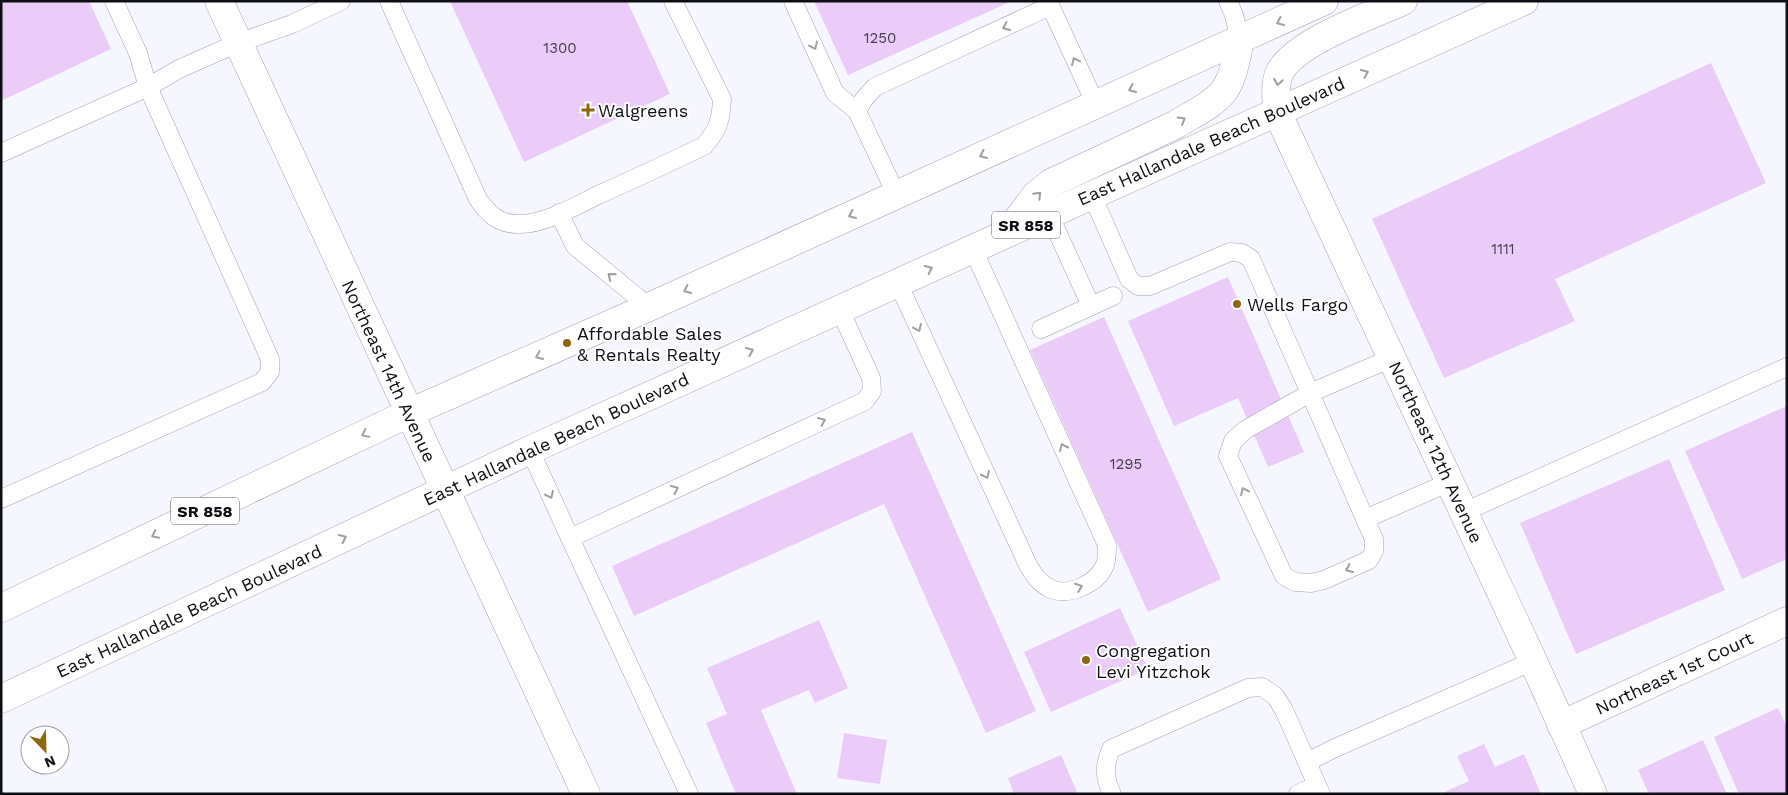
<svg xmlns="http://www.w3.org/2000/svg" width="1788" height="795" font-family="'Work Sans',sans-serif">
<rect width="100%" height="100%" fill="#f6f6fe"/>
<!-- building -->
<g fill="#ebccf9">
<polygon points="1,1 89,1 111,49 1,101"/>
<polygon points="450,1 627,1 670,94 524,162"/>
<polygon points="814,1 1012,1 848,75"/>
<polygon points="1711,63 1766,183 1555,279 1575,321 1444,378 1372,219"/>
<polygon points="1228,277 1304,452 1268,467 1238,398 1174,426 1128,321"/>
<polygon points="1104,317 1221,579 1148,612 1030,350"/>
<polygon points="1787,406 1787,559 1742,579 1685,451"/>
<polygon points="912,432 1036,711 986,733 884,504 634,616 612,566"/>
<polygon points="1669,459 1725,590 1576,654 1520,523"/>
<polygon points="1120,608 1148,669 1051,712 1024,652"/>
<polygon points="819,620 848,688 815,703 809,690 761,710 797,794 736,794 706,723 727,714 707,668"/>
<polygon points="1778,708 1787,727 1787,794 1739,794 1714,737"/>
<polygon points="844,733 887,740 880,784 837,778"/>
<polygon points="1703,740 1727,794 1649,794 1638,770"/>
<polygon points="1484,744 1495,767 1524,754 1541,794 1440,794 1469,781 1457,756"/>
<polygon points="1061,755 1078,794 1014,794 1008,778"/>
</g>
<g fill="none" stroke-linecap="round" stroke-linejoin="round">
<!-- lane casing -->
<g stroke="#a1a2b4" stroke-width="19">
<g id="lane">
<path d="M389 1 478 199C488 214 499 224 518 224 543 225 574 207 596 196 632 180 668 163 704 146 718 130 721 121 722 99L673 1"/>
<polyline points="793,1 835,93 857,111 896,194"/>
<polyline points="1048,1 1096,105"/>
<polyline points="1228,1 1234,15 1240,40"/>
<polyline points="857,111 864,99 875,87 1050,6"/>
<polyline points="1,153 148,87 179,69 238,43 292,24 341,1"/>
<polyline points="1092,195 1129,279 1138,286 1150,286 1230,252 1242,253 1251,259 1310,393 1392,358"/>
<polyline points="559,213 575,246 649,307"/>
<polyline points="1049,214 1091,306"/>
<path d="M898 283 1028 565C1034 575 1038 582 1049 588 1067 598 1097 584 1105 565 1107 560 1107 551 1107 545L973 249"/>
<polyline points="1041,329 1113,296"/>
<polyline points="530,450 570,538 865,401 872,391 871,378 840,310"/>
<polyline points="1,499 262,382 270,372 270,359 148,87 138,53 114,1"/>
<polyline points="1464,512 1787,367"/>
<polyline points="1365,519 1374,539 1374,551 1369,560 1324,580 1311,583 1295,582 1284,576 1228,456 1233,441 1245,430 1310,393 1365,519 1450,482"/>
<polyline points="570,538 689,794"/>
<polyline points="1307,762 1335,748 1533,661"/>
<path d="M1112 794C1104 777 1104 765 1111 749L1248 688 1262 687 1275 696 1284 710 1321 794"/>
<polyline points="1298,794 1317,785"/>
</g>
</g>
<!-- street casing -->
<g stroke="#a1a2b4" stroke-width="29">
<g id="street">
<path d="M1403 1C1372 15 1292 43 1279 74 1274 86 1277 100 1277 112L1533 661 1593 794"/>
<polyline points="1561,725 1787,621"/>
</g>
</g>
<!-- secondary casing -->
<g stroke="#a1a2b4" stroke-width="29">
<polyline id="secondary" points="219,1 586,794"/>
</g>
<!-- primary casing -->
<g stroke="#a1a2b4" stroke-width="29">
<g id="primary">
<path d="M1009 231 1036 195 1051 183 1175 125C1189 116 1213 105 1223 92 1234 78 1236 57 1240 40"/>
<polyline points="1,608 409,413 649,307 1324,1"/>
<polyline points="1,699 530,450 1008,233 1524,1"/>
</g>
</g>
<!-- lane -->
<use href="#lane" stroke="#fff" stroke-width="18"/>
<!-- street -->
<use href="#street" stroke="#fff" stroke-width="28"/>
<!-- secondary -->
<use href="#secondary" stroke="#fff" stroke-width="28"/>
<!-- primary -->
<use href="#primary" stroke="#fff" stroke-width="28"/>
</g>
<!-- one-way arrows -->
<defs><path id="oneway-chevron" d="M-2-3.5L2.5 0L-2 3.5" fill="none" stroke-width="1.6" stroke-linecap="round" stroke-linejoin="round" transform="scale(1.25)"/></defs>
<g stroke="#9f9fa1">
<use href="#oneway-chevron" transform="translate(1280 22) rotate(155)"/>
<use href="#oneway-chevron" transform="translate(1006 27) rotate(155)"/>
<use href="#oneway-chevron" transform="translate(814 46) rotate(65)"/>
<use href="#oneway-chevron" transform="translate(1075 61) rotate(-115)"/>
<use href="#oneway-chevron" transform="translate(1365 73) rotate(-24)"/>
<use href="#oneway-chevron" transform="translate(1278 82) rotate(99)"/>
<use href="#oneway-chevron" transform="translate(1132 89) rotate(156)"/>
<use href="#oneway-chevron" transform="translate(1182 120) rotate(-30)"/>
<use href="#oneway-chevron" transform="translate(983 155) rotate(156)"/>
<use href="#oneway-chevron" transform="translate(1038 195) rotate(-45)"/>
<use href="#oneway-chevron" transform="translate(852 215) rotate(156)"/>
<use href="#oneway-chevron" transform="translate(929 269) rotate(-25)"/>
<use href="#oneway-chevron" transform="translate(611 276) rotate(-141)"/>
<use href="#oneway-chevron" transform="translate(687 290) rotate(155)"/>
<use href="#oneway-chevron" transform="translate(918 328) rotate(65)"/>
<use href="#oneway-chevron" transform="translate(750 351) rotate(-24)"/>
<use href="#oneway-chevron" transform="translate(539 356) rotate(156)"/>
<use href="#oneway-chevron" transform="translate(822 421) rotate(-25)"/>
<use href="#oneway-chevron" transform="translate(365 434) rotate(154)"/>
<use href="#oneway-chevron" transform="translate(1063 447) rotate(-114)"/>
<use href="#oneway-chevron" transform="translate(986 475) rotate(65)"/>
<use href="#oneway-chevron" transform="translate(675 489) rotate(-25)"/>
<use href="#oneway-chevron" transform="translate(1244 491) rotate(-115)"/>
<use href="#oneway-chevron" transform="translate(550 495) rotate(65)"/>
<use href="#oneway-chevron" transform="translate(155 535) rotate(154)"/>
<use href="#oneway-chevron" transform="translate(343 538) rotate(-25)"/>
<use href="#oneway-chevron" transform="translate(1349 569) rotate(156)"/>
<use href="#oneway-chevron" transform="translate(1079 587) rotate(-21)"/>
</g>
<!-- markers -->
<g fill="#8f670d" stroke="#fff" stroke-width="2">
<path d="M585.5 102.5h5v5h5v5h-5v5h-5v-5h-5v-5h5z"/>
<circle cx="1237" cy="304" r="5"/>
<circle cx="567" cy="343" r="5"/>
<circle cx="1086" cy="660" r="5"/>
</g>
<g text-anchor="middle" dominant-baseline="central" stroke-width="4" stroke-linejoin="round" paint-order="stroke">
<!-- number labels -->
<g font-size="15" fill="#453e4e">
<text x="880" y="38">1250</text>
<text x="560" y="48">1300</text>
<text x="1503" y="249">1111</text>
<text x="1126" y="464">1295</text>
</g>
<!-- shield labels -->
<g fill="#fff" stroke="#56575b" stroke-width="1">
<rect x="992" y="211.5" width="68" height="27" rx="4"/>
<rect x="171" y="497.5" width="68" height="27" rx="4"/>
</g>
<g font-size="16" font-weight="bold" fill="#0e0f15">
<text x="1026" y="225">SR 858</text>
<text x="205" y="511">SR 858</text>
</g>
<!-- poi labels -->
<g font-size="18" fill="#0e0f15" stroke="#fff" text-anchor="start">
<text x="598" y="110">Walgreens</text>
<text x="1247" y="304">Wells Fargo</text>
<text x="577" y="333">Affordable Sales<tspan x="577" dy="21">&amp; Rentals Realty</tspan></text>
<text x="1096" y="650">Congregation<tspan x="1096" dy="21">Levi Yitzchok</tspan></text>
</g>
<!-- street labels -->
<g font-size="18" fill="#0e0f15" stroke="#fff">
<text transform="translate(1211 141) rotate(-24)">East Hallandale Beach Boulevard</text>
<text transform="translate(389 371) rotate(65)">Northeast 14th Avenue</text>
<text transform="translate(556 439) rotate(-25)">East Hallandale Beach Boulevard</text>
<text transform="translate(1436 452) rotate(65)">Northeast 12th Avenue</text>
<text transform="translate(189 611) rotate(-25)">East Hallandale Beach Boulevard</text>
<text transform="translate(1674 673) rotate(-25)">Northeast 1st Court</text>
</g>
</g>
<!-- border -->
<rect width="1788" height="795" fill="none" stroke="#0e0f15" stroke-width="5"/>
<!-- north arrow -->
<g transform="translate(45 750) rotate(157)"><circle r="24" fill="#ffffff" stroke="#9f9fa1"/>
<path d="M0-4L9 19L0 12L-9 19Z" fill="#8f670d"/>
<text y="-8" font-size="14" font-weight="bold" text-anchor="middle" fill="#0e0f15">N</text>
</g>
</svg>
